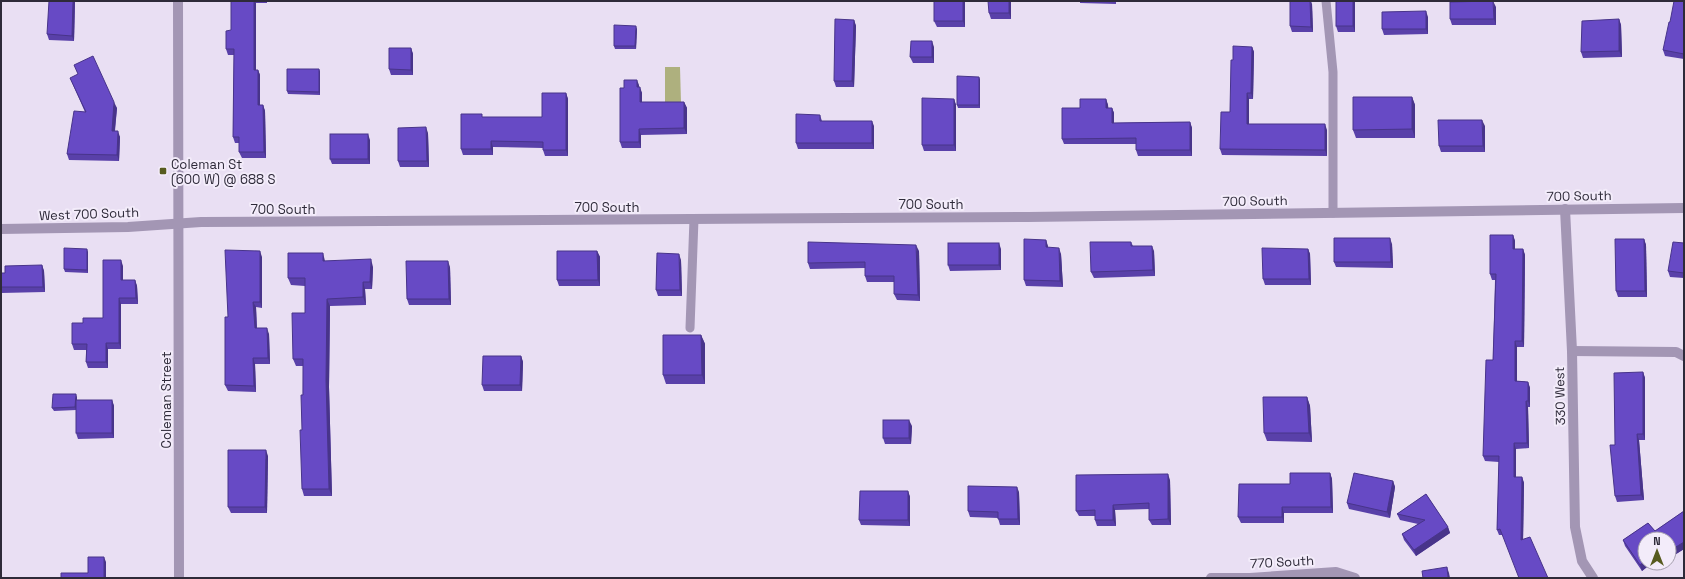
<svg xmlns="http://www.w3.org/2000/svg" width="1685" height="579" font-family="'Space Grotesk',sans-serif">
<rect width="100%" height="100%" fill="#e9dff3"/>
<!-- water -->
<polygon fill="#aeb07e" points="665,67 680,67 681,103 665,103"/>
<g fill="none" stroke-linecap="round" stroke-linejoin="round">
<!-- service -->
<g stroke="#a396b4" stroke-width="9">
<polyline points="1326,1 1333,72 1333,213"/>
<polyline points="690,328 694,219"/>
</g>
<!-- minor -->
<g stroke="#a396b4" stroke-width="10">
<polyline points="1565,209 1572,351 1575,527 1582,561 1593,578"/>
<polyline points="1572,351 1676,352 1684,356"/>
<polyline points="1211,578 1250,578 1336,572 1355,578"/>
</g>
<!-- tertiary -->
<g stroke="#a396b4" stroke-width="10">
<polyline points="178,1 179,578"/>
<polyline points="1,229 128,227 201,222 1028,217 1684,208"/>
</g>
</g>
<!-- wall -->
<g fill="#5940a9">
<polygon points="75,1 74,41 49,40 47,34"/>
<polygon points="231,1 267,1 267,3 256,3 256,70 258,70 260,75 260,105 263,105 265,111 266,158 242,158 239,152 239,143 235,143 233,137 234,55 228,55 226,49 231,30"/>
<polygon points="965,1 965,27 937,27 934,21"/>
<polygon points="1011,1 1011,19 991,19 989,13"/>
<polygon points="1080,1 1116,1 1116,4 1080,3"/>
<polygon points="1355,1 1355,32 1338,32 1336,26"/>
<polygon points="1684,1 1684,59 1665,56 1663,50"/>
<polygon points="1312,4 1313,32 1292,32 1290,26"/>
<polygon points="1496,7 1496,25 1452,25 1450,19"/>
<polygon points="1428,17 1428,34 1384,35 1382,29"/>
<polygon points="1619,19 1621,25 1622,57 1583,58 1581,52"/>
<polygon points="854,20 856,26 854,87 836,87 834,81"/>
<polygon points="637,29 636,49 615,49 614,46"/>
<polygon points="934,47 934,63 913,63 910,57"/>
<polygon points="1252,47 1254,52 1253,99 1249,99 1249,124 1327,130 1327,156 1222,155 1220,149 1230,112 1233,60"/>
<polygon points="411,48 413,54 413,75 391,75 389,69"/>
<polygon points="319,69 320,72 320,95 288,94 287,91"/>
<polygon points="979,77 980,80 980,108 958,108 957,105"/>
<polygon points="70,78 117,108 115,131 120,137 119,161 69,160 67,154 85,112"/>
<polygon points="639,85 639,87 642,93 642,102 684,102 687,108 687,134 641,135 641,148 622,148 620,142 624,88"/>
<polygon points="566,93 568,99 568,156 545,156 543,150 543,148 493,147 493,155 463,155 461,149 483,117 542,117"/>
<polygon points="1412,97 1415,105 1415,138 1356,138 1353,130"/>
<polygon points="954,99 956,105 956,151 924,151 922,145"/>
<polygon points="1106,99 1108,105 1108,108 1112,108 1114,113 1114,123 1190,122 1192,128 1192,156 1138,156 1136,150 1136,144 1064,144 1062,139 1080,108"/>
<polygon points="820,115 822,121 874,126 874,149 798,149 796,143"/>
<polygon points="1485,126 1485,152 1441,152 1439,146"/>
<polygon points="428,133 429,167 400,167 398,161"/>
<polygon points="370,140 370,164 332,164 330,159"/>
<polygon points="1513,235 1515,241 1515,249 1523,249 1525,255 1524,347 1517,347 1517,381 1528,382 1530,388 1530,407 1528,407 1529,448 1516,449 1516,477 1522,477 1524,483 1523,539 1548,578 1502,535 1499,535 1497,530 1499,462 1485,461 1483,456 1493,360 1495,280 1492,280 1490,274"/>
<polygon points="1644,239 1646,245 1647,297 1618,297 1616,291"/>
<polygon points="1046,240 1048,248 1061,254 1063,287 1026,286 1024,280"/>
<polygon points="1131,242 1133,246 1154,251 1155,276 1094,278 1091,272"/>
<polygon points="1684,243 1684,278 1670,277 1668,271"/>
<polygon points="1392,244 1393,268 1336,267 1334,262"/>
<polygon points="1001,249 1001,270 950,271 948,265"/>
<polygon points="1308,249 1310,254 1311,285 1265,285 1263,279"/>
<polygon points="597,251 600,257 600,286 559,286 557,280"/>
<polygon points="919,251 920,301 897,300 894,294 894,282 867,282 865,276 865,268 810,269 808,263"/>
<polygon points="88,252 88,273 65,272 64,269"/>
<polygon points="262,257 262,308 256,307 257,328 269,334 270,364 255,364 256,392 228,391 225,385 228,317"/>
<polygon points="681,260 682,296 658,296 656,290"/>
<polygon points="325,261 373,267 372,289 365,289 366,305 330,306 329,387 332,496 304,496 302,489 303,366 296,366 293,359 305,313 305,286 291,285 288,278"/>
<polygon points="42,265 44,271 45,292 1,293 1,273 5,273"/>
<polygon points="123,266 123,280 135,280 137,286 138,304 121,304 121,349 108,349 108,368 88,368 86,362 86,350 74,350 72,344 83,323 103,318"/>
<polygon points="450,267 451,305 409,305 407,299"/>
<polygon points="701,335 705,344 705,384 666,384 663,375"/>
<polygon points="521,356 523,362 522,391 484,391 482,385"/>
<polygon points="1643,372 1645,378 1645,440 1639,440 1644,500 1617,502 1615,496 1615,445"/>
<polygon points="77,397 77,400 112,400 114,406 114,438 78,439 76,433 76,410 54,411 52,408"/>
<polygon points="1307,397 1310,406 1312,442 1267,441 1264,433"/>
<polygon points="912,426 911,444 885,444 883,438"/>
<polygon points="268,456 267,513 231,513 228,507"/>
<polygon points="1330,473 1332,479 1333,513 1284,513 1284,523 1241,523 1238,517 1290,484"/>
<polygon points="1170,480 1171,525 1152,525 1149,520 1149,509 1115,510 1116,526 1097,526 1095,520 1095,516 1079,516 1076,511"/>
<polygon points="1393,481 1395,487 1390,518 1349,509 1347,503"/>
<polygon points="908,491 910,497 910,526 861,525 859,520"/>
<polygon points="1019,492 1020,525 1000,525 998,518 970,517 968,511"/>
<polygon points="1426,494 1448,527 1450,533 1416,556 1404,540 1402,534 1418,524 1400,520 1397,514"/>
<polygon points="1684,511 1684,549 1673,556 1674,557 1669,560 1669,539 1645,539 1645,563 1652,563 1642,571 1625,546 1623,540 1648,523 1655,531"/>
<polygon points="1653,563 1665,563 1658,568"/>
</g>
<!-- shaded-wall -->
<g fill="#48348a">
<polygon points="73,1 75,1 74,41 72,36"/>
<polygon points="254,1 255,1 256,3 256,75 254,70"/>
<polygon points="963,1 965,1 965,27 963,21"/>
<polygon points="1009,1 1011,1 1011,19 1009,13"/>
<polygon points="1310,1 1311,1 1312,4 1313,32 1311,27"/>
<polygon points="1353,1 1355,1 1355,32 1353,26"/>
<polygon points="1493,1 1496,7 1496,25 1494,19"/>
<polygon points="1426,11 1428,17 1428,34 1426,29"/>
<polygon points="1619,19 1621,25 1622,57 1619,51"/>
<polygon points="854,20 856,26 854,87 852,81"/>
<polygon points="636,26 637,29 636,49 635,46"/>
<polygon points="932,41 934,47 934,63 932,57"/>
<polygon points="1252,47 1254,52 1253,99 1251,93"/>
<polygon points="411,48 413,54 413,75 411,70"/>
<polygon points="319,69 320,72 320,95 319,92"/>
<polygon points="258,70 260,75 260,111 258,105"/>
<polygon points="979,77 980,80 980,108 979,105"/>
<polygon points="637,80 639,85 639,93 637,87"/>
<polygon points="640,87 642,93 642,108 640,102"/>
<polygon points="566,93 568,99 568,156 566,150"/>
<polygon points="1247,93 1249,99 1249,130 1247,124"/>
<polygon points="1412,97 1415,105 1415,138 1412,129"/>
<polygon points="954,99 956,105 956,151 954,145"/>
<polygon points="1106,99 1108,105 1109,113 1106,108"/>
<polygon points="114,102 117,108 114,137 112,131"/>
<polygon points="684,102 687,108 687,134 684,128"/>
<polygon points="263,105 265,111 266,158 264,152"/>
<polygon points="1112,108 1114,113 1114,128 1112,123"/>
<polygon points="1482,120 1485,126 1485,152 1483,146"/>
<polygon points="872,121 874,126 874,149 872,143"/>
<polygon points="1190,122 1192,128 1192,156 1190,150"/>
<polygon points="1325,124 1327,130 1327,156 1325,150"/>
<polygon points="426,127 428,133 429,167 427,161"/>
<polygon points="639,129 641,135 641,148 639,142"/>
<polygon points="118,131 120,137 119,161 117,155"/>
<polygon points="368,134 370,140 370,164 368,159"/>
<polygon points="491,141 493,147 493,155 491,149"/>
<polygon points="1513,235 1515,241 1515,255 1513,249"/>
<polygon points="1390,238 1392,244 1393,268 1391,262"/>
<polygon points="1644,239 1646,245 1647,297 1645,291"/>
<polygon points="1046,240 1048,246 1048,253 1046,247"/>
<polygon points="999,243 1001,249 1001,270 999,265"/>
<polygon points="916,245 919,251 920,301 918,295"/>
<polygon points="1152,246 1154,251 1155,276 1153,270"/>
<polygon points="1059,248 1061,254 1063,287 1060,281"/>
<polygon points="87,249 88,252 88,273 87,270"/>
<polygon points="1308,249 1310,254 1311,285 1309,279"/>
<polygon points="1523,249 1525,255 1524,347 1522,341"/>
<polygon points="260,251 262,257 262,308 260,302"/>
<polygon points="597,251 600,257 600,286 598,280"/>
<polygon points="323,253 325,261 325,268 323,261"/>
<polygon points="679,254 681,260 682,296 680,290"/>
<polygon points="371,259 373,267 372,289 370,282"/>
<polygon points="121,260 123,266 123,285 121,280"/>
<polygon points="448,261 450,267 451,305 449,299"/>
<polygon points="42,265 44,271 45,292 43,287"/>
<polygon points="135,280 137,286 138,304 136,298"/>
<polygon points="363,282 365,289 366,305 363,297"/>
<polygon points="119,298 121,304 121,349 119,343"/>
<polygon points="327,299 330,306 329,387 332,496 329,489 326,380"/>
<polygon points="253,302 256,307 257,334 255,328"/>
<polygon points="267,328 269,334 270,364 268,358"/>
<polygon points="701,335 705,344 705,384 702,375"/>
<polygon points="1515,341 1517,347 1517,387 1515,381"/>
<polygon points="106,343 108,349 108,368 106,362"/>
<polygon points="521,356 523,362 522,391 520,385"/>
<polygon points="253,358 255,364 256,392 254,386"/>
<polygon points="1643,372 1645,378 1645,440 1643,434"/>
<polygon points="1528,382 1530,388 1530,407 1528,401"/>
<polygon points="76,394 77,397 76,410 75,407"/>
<polygon points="1307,397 1310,406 1312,442 1309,433"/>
<polygon points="112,400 114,406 114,438 112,433"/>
<polygon points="1526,401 1528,407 1529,448 1527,443"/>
<polygon points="909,420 912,426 911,444 909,438"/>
<polygon points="1637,434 1639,440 1644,500 1641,495"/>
<polygon points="1514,443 1516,449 1516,483 1514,477"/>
<polygon points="266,450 268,456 267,513 265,507"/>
<polygon points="1330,473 1332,479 1333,513 1331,507"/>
<polygon points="1168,474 1170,480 1171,525 1168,519"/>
<polygon points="1522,477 1524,483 1523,546 1521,540"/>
<polygon points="1393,481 1395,487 1390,518 1387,512"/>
<polygon points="1017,487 1019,492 1020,525 1018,519"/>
<polygon points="908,491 910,497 910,526 908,520"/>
<polygon points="1113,505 1115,510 1116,526 1113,520"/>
<polygon points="1282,507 1284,513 1284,523 1282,517"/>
<polygon points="1448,527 1450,533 1416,556 1414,550"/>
<polygon points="1684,542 1684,549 1673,556 1674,557 1669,560 1669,553 1671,550"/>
<polygon points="104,557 106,562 106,578 104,578"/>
<polygon points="1645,561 1645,563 1652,563 1642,571 1640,565"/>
<polygon points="1657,563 1665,563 1658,568"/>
<polygon points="1447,567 1449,573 1450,578 1448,578"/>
</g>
<!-- building -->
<g fill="#674ac5" stroke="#48348a">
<polygon points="49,1 73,1 72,36 47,34"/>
<polygon points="231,1 254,1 254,70 258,70 258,105 263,105 264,152 239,152 239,137 233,137 234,49 226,49 226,31 231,30"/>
<rect x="934" y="1" width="29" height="20"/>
<polygon points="988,1 1009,1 1009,13 989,13"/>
<polygon points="1290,1 1310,1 1311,27 1290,26"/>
<rect x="1336" y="1" width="17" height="25"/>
<polygon points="1493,1 1494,19 1450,19 1450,2"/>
<polygon points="1674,1 1684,1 1684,54 1663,50 1669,22 1670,22"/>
<polygon points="1426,11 1426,29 1382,29 1382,12"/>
<polygon points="835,19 854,20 852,81 834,81"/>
<polygon points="1619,19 1619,51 1581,52 1582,21"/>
<polygon points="614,25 636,26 635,46 614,46"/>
<polygon points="911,41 932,41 932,57 910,57"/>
<polygon points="1233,46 1252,47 1251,93 1247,93 1247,124 1325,124 1325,150 1220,149 1221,112 1230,112 1231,60 1233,60"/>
<polygon points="389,48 411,48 411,70 389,69"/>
<polygon points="93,56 114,102 112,131 118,131 117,155 67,154 74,111 86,112 70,78 78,74 74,65"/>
<polygon points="287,69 319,69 319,92 287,91"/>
<polygon points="957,76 979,77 979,105 957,105"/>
<polygon points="624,80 637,80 637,87 640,87 640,102 684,102 684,128 639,129 639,142 620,142 620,88 624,88"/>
<polygon points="542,93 566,93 566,150 543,150 543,142 491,141 491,149 461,149 461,114 482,114 482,117 542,117"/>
<polygon points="1353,97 1412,97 1412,129 1353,130"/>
<polygon points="922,98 954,99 954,145 922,145"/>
<polygon points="1080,99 1106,99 1106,108 1112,108 1112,123 1190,122 1190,150 1136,150 1136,138 1062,139 1062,108 1080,108"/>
<polygon points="796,114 820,115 820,121 872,121 872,143 796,143"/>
<polygon points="1438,120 1482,120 1483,146 1439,146"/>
<polygon points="426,127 427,161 398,161 398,128"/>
<rect x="330" y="134" width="38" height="25"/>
<polygon points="1490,235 1513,235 1513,249 1523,249 1522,341 1515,341 1515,381 1528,382 1528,401 1526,401 1527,443 1514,443 1514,477 1522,477 1521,540 1530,537 1548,578 1519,578 1500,529 1497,530 1499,456 1483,456 1486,360 1493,360 1496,274 1490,274"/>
<polygon points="1334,238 1390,238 1391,262 1334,262"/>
<polygon points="1024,239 1046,240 1046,247 1059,248 1060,281 1024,280"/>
<polygon points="1615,239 1644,239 1645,291 1616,291"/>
<polygon points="808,242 916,245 918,295 894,294 894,276 865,276 865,262 808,263"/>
<polygon points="1090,242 1131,242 1131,246 1152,246 1153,270 1091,272"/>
<polygon points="1673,242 1684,243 1684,273 1668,271"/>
<rect x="948" y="243" width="51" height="22"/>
<polygon points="64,248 87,249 87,270 64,269"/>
<polygon points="1262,248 1308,249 1309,279 1263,279"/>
<polygon points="225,250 260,251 260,302 253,302 255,328 267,328 268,358 253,358 254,386 225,385 225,317 228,317"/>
<polygon points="557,251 597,251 598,280 557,280"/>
<polygon points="288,253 323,253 323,261 371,259 370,282 363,282 363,297 327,299 326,380 329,489 302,489 300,430 302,430 301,395 303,395 303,359 293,359 292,313 305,313 305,278 288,278"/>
<polygon points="657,253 679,254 680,290 656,290"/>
<polygon points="103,260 121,260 121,280 135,280 136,298 119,298 119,343 106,343 106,362 86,362 87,344 72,344 72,323 83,323 83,318 103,318"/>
<polygon points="406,261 448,261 449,299 407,299"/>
<polygon points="42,265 43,287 1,287 1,273 5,273 5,266"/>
<polygon points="663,335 701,335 702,375 663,375"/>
<polygon points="483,356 521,356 520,385 482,385"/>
<polygon points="1643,372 1643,434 1637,434 1641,495 1615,496 1610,445 1615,445 1614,373"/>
<polygon points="53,394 76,394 75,407 52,408"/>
<polygon points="1263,397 1307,397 1309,433 1264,433"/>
<rect x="76" y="400" width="36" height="33"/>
<rect x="883" y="420" width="26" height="18"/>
<polygon points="228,450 266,450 265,507 228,507"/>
<polygon points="1290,473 1330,473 1331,507 1282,507 1282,517 1238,517 1239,484 1290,484"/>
<polygon points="1354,473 1393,481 1387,512 1347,503"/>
<polygon points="1168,474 1168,519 1149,520 1149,503 1113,505 1113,520 1095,520 1095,510 1076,511 1076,475"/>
<polygon points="968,486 1017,487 1018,519 998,519 998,512 968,511"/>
<polygon points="860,491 908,491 908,520 859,520"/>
<polygon points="1426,494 1448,527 1414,550 1402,534 1425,520 1397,514"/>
<polygon points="1684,511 1684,542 1671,550 1672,551 1669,553 1669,539 1645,539 1645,561 1640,565 1623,540 1648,523 1655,531"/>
<polygon points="88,557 104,557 104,578 61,578 61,573 88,573"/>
<polygon points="1447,567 1448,578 1423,578 1422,571"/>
</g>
<!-- markers -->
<rect fill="#575b1f" stroke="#f3ecfa" stroke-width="1.5" x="159" y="167" width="8" height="8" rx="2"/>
<g text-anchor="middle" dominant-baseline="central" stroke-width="4" stroke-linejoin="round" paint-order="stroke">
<!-- poi labels -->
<g font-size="13" fill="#2e2a39" stroke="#f3ecfa" text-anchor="start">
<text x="171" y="164">Coleman St<tspan x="171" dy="15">(600 W) @ 688 S</tspan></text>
</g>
<!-- street labels -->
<g font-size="13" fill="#2e2a39" stroke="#f3ecfa">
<text transform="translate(1579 196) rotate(-1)">700 South</text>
<text transform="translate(1255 201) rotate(-1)">700 South</text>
<text x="931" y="204">700 South</text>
<text x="607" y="207">700 South</text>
<text x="283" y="209">700 South</text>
<text transform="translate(89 214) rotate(-2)">West 700 South</text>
<text transform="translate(1560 396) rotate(-91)">330 West</text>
<text transform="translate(166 400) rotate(-90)">Coleman Street</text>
<text transform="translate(1282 562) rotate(-3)">770 South</text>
</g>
</g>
<!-- border -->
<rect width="1685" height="579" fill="none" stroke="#2e2a39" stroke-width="4"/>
<!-- north arrow -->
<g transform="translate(1657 551)"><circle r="19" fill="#f3ecfa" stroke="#a49ead"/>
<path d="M0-3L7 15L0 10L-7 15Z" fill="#575b1f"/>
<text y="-6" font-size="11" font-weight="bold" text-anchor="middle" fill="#2e2a39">N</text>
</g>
</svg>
